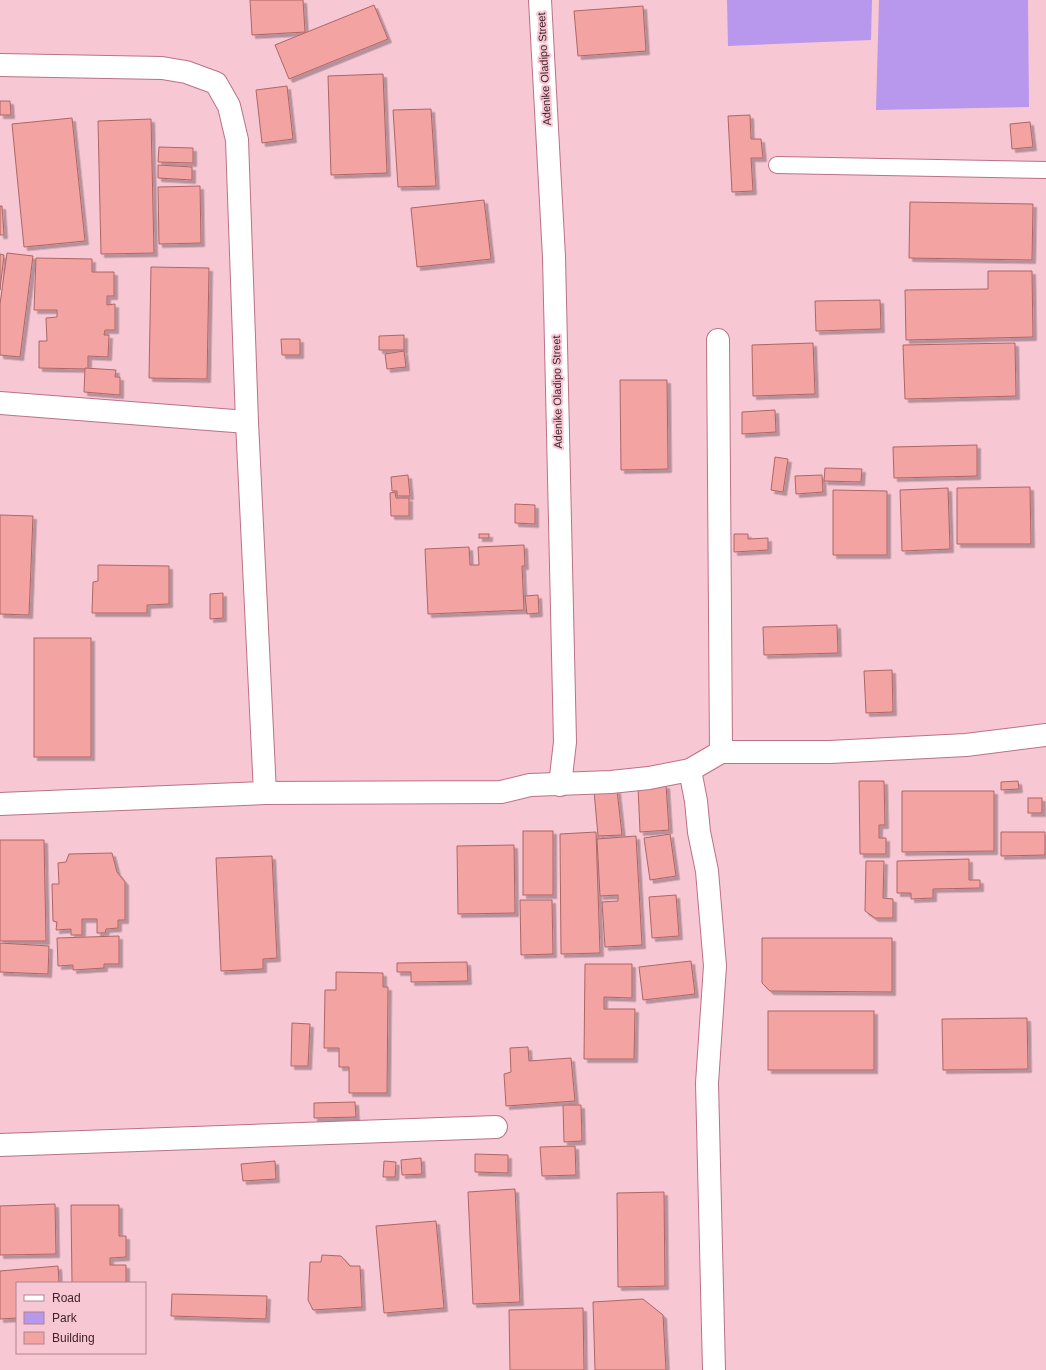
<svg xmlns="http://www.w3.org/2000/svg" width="1046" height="1370" font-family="Helvetica,sans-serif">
<defs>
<filter id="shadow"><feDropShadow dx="3.5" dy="3.5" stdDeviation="0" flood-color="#0004"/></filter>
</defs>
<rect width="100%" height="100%" fill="#f7c7d4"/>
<!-- green -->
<g fill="#b898ec">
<polygon points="727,0 872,0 871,40 728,46"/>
<polygon points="879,0 1028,0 1029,107 876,110"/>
</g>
<!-- building -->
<g fill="#f3a3a1" stroke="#ae6665" filter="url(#shadow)">
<polygon points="250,0 303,0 305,32 252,35"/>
<polygon points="374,5 388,39 289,79 275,45"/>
<polygon points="643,6 646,51 578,56 574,11"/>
<polygon points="383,74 387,173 331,175 328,76"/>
<polygon points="287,86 293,139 262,143 256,90"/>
<polygon points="0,101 10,101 11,115 0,115"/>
<polygon points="431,109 436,186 398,187 393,110"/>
<polygon points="750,115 751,139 761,139 763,158 751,158 753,191 732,192 728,116"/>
<polygon points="72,118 85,241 24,247 12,124"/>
<polygon points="151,119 154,253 101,254 98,121"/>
<polygon points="1030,122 1033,147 1012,149 1010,124"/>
<polygon points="159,147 193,148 193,163 158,162"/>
<polygon points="158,165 192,167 192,180 158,178"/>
<polygon points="200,186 201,243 159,244 158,187"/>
<polygon points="484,200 491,259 417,267 411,208"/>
<polygon points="910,202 1033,204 1032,260 909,258"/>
<polygon points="0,206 2,206 4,235 0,235"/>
<polygon points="7,253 33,256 20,357 0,355 0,304"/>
<polygon points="0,254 4,255 0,290"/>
<polygon points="36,258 92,259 92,272 114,272 114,296 107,296 107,305 115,304 115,330 105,330 104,335 109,335 108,357 88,356 88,369 39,368 39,341 47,341 46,318 57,317 57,310 34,310"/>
<polygon points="151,267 209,268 207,379 149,378"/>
<polygon points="988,271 1032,271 1033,337 906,340 905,290 988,289"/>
<polygon points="880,300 881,329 816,331 815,301"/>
<polygon points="404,335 404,350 379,350 379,336"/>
<polygon points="281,339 300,339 300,355 282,355"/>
<polygon points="813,343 815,394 753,396 752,345"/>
<polygon points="1015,343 1016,396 905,399 903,345"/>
<polygon points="404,351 406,367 387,369 385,354"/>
<polygon points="85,368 116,370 115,377 120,377 120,395 84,392"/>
<polygon points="620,380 667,380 668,469 621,470"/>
<polygon points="775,410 776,432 742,434 742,412"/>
<polygon points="977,445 977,476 894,478 893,447"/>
<polygon points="775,457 788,459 783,492 771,490"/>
<polygon points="825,468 862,469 861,482 824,481"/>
<polygon points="408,475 410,496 397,496 397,491 392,491 391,477"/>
<polygon points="822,475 823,492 796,494 795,476"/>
<polygon points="1030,487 1031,544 957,544 957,488"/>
<polygon points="948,488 950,549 902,551 900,490"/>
<polygon points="833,490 887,491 887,555 833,555"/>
<polygon points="395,492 396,498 409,498 409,516 391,516 390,493"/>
<polygon points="515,504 535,505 535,524 515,523"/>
<polygon points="0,515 33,516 29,615 0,614"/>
<rect x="479" y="534" width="10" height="4"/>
<polygon points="734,534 748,534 748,539 768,538 768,550 734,552"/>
<polygon points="524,545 525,566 522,566 524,610 428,614 425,549 469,547 470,565 479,565 478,547"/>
<polygon points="98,565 169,566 169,604 147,605 147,613 92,613 93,582 98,581"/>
<polygon points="223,593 223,618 210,619 210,594"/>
<polygon points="538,595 539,613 527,614 525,596"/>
<polygon points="837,625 838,653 764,655 763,627"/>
<rect x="34" y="638" width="57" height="119"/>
<polygon points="892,670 893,712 866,713 864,671"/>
<polygon points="859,781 884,781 885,825 879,825 879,838 886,838 886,854 860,854"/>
<polygon points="1018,781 1019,789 1001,790 1001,782"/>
<polygon points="666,785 669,830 640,832 638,787"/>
<polygon points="617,790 622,835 598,836 594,791"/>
<polygon points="902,791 994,791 994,851 902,852"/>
<rect x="1028" y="798" width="14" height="15"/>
<rect x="523" y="831" width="30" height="64"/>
<polygon points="596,832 600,953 561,954 560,834"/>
<polygon points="1001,832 1045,832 1045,855 1001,856"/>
<polygon points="670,834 676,876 650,880 644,838"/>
<polygon points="636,836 642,945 605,947 602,902 618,901 618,895 600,896 597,839"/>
<polygon points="0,840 44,840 46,941 0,941"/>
<polygon points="514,845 515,913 458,914 457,846"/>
<polygon points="112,853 117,872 125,882 125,920 118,920 118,928 106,929 105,933 97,933 97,919 82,919 82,935 71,935 71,929 56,930 57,922 53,921 52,884 59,884 58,863 66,862 69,854"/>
<polygon points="272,856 277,958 263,959 263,969 221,971 216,858"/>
<polygon points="969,859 969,880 980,880 980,888 933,889 933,898 911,899 911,893 897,893 897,861"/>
<polygon points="866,861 884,861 883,898 893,899 893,918 875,918 865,911"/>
<polygon points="676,895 679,936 652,938 649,897"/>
<polygon points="520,900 552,900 553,954 521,955"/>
<polygon points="119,936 119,964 104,964 104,968 73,970 73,965 58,966 57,938"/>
<polygon points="762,938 892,938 892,992 770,991 762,983"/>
<polygon points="0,943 49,946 48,974 0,972"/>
<polygon points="691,961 695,994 643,1000 639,967"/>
<polygon points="467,962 468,981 411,982 411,972 397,972 397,963"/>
<polygon points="585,964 632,964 632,998 604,997 604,1009 635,1009 634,1059 584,1059"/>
<polygon points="336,972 383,973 383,987 388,987 387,1093 349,1093 349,1067 339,1067 339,1048 324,1048 325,990 336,990"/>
<rect x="768" y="1011" width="106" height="59"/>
<polygon points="1027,1018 1028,1069 943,1070 942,1019"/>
<polygon points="292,1023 310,1024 308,1066 291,1066"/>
<polygon points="528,1047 529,1061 571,1058 575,1101 506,1106 504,1074 511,1072 510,1048"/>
<polygon points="355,1102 356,1117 314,1118 314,1103"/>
<polygon points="563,1105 581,1105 582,1141 564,1142"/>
<polygon points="575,1146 576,1175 542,1176 540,1147"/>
<polygon points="475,1154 508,1155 508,1173 475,1172"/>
<polygon points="421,1158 422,1174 402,1175 401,1160"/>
<polygon points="275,1161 276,1179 243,1181 241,1164"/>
<polygon points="384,1161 396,1162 395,1177 383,1177"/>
<polygon points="515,1189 520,1302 473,1304 468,1192"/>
<polygon points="664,1192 665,1286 618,1287 617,1193"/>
<polygon points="55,1204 56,1254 0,1255 0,1206"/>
<polygon points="71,1205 119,1205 119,1236 126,1236 126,1257 110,1258 110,1265 126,1265 126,1283 72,1283"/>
<polygon points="436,1221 444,1308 384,1313 376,1226"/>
<polygon points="322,1255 341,1256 350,1266 360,1266 362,1307 313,1310 308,1300 310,1262 321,1262"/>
<polygon points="58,1266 59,1283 17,1283 17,1318 0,1319 0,1271"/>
<polygon points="172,1294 267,1296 266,1319 171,1316"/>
<polygon points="643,1299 663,1315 666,1370 595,1370 593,1302"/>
<polygon points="583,1308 584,1370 510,1370 509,1310"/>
</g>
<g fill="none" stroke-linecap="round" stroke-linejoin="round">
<!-- lane casing -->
<g stroke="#ba7287" stroke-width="18">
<polyline id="lane" points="777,165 1046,170"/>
</g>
<!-- street casing -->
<g stroke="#ba7287" stroke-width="24">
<g id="street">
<polyline points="540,0 554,257 565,742 560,785"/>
<polyline points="0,65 162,68 186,72 216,83 229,106 237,140 247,422 265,793"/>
<polyline points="718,340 721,752"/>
<polyline points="0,403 247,422"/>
<polyline points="690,770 696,801 699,832 707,871 715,966 707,1083 714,1370"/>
<polyline points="0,804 265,793 501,792 530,785 611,782 649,778 690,770 721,752 830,752 966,745 1046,735"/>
<polyline points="0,1145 496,1127"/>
</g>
</g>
<!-- lane -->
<use href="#lane" stroke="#fff" stroke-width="16"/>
<!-- street -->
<use href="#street" stroke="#fff" stroke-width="22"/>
</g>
<g text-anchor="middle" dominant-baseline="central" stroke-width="4" stroke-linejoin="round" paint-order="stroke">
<!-- street labels -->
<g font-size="11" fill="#40222b" stroke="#f7c7d4">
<text transform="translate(544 69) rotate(-93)">Adenike Oladipo Street</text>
<text transform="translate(557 392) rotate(-91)">Adenike Oladipo Street</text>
</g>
</g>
<!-- legend -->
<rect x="16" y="1282" width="130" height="72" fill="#f7c7d4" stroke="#ae8590"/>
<rect x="24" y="1295" width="20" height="6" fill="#ffffff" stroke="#ae8590"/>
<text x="52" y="1302" font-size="12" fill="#40222b">Road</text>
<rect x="24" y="1312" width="20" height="12" fill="#b898ec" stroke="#ae8590"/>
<text x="52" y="1322" font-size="12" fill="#40222b">Park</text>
<rect x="24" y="1332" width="20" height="12" fill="#f3a3a1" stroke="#ae8590"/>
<text x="52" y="1342" font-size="12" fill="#40222b">Building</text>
</svg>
